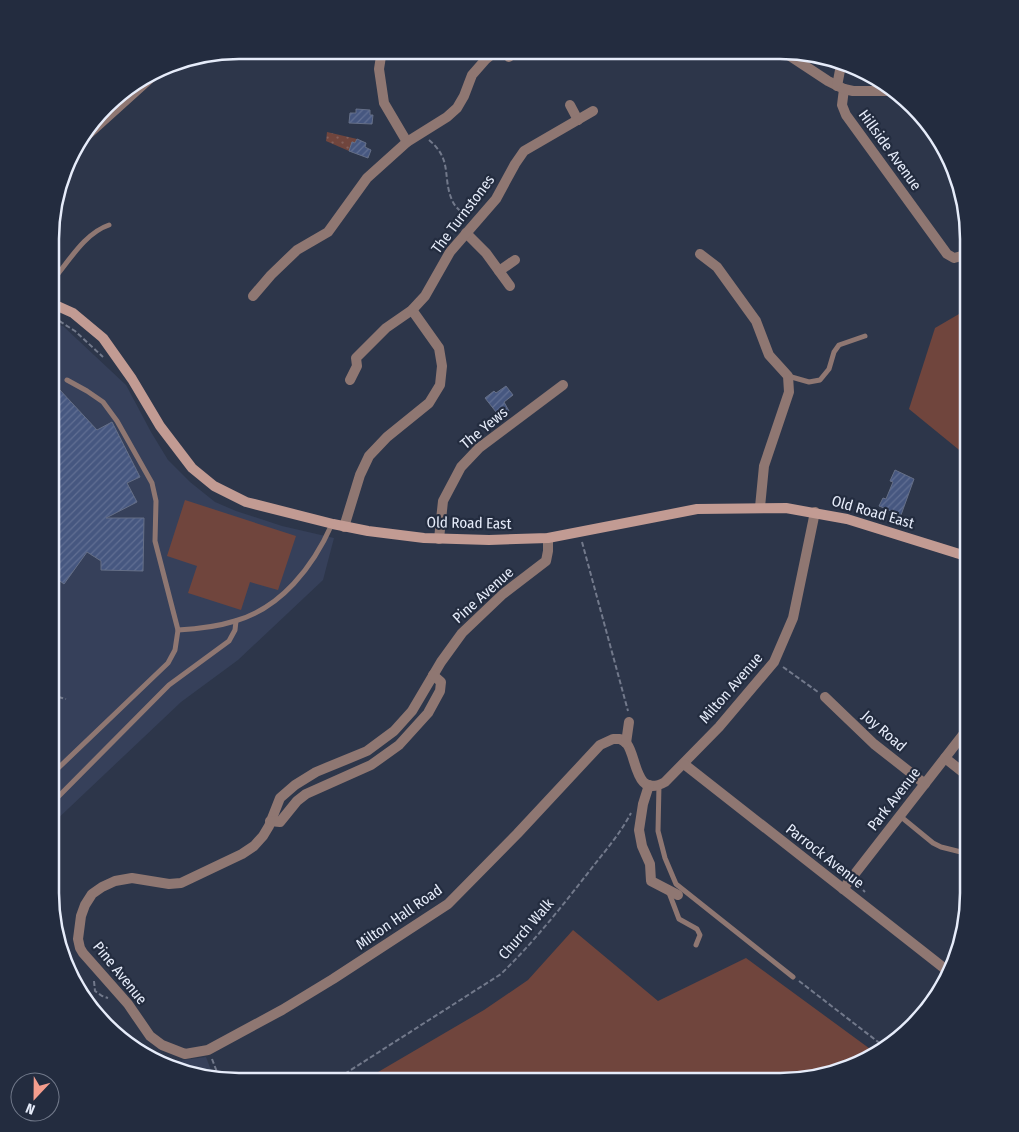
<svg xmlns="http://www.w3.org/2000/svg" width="1019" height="1132" font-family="'Fira Sans Condensed',sans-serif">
<defs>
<pattern id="garden-dots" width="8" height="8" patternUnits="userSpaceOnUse" patternTransform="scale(1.25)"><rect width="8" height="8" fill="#70453d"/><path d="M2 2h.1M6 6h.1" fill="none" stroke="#84605a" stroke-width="1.8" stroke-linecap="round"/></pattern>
<pattern id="building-hatch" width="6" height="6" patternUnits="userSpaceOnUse" patternTransform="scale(1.25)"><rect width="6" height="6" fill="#465780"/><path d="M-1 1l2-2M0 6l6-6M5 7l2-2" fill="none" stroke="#616f93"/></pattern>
</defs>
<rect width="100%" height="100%" fill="#2d364a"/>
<!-- built -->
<g fill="#36405a">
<polygon points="53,324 63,326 126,385 151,432 168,460 190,482 215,502 236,511 282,526 334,538 323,580 238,660 181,702 51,825"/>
<polygon points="144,1044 155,1054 177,1061 206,1057 214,1078 144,1057 134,1047"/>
</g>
<!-- grass -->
<g fill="#70453d">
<polygon points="969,311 969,458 909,409 935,328 959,314"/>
<polygon points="185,500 296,536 278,590 250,582 241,610 188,593 197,566 167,556"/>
<polygon points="573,930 658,1001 746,958 877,1054 840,1072 792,1082 361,1082 484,1010 528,980"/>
</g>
<!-- garden -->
<polygon fill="url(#garden-dots)" points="327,132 357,139 355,143 352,142 349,151 326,141"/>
<!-- building -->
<g fill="url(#building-hatch)" stroke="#656f87">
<polygon points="356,109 370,110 370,115 373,115 372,124 349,123 350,113 356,113"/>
<polygon points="357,139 366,143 365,147 371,150 368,158 349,151 352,142 355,143"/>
<polygon points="506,386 513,395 504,402 509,411 500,417 485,398 494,391 496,393"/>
<polygon points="59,389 97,430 112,422 140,477 127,483 137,502 106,518 144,518 143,571 101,570 101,561 87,552 64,584 52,575 58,566 52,559 53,395"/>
<polygon points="895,470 914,479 901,515 879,506 883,498 886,499 893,482 890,481"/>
</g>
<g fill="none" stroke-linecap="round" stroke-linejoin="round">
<!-- path -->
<g stroke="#72798b" stroke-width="2" stroke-dasharray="5 2.5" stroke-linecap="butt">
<path d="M429 140C453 160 442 177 452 200 455 208 462 212 468 217"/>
<polyline points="53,317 75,331 103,357"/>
<polyline points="582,542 628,711"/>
<polyline points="783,667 818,692"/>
<polyline points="51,695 66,699"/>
<polyline points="961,720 969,710"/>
<polyline points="861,884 860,887 865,892"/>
<polyline points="115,973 121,981"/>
<polyline points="94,981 95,991 102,996 108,998"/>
<polyline points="799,981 886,1048"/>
<polyline points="212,1059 220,1080"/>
<path d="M332 1082 501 974C534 942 563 905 591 869 605 851 620 834 631 813"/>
</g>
<!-- service -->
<g stroke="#8f7772" stroke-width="5">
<path d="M53 280C69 261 85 233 109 225"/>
<polyline points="788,376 809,382 820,380 829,369 834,352 839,345 865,336"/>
<path d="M178 630C197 629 216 627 235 621 281 608 313 567 332 524"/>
<polyline points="51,775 168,663 175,650 178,630 155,541 156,501 152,483 117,421 103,402 87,391 67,380"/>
<polyline points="659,785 658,831 665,858 676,884 793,977"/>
<polyline points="51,804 169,685 229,641 235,630 236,621"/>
<polyline points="900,816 933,843 941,847 969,854"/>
<polyline points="668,890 679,919 697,929 700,935 696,945"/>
</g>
<!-- minor -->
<g stroke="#8f7772" stroke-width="10">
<polyline points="382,50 379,69 384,103 407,142"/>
<polyline points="504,51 509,57"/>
<polyline points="784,52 828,81 844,89 842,105 846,115 947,254 954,258 969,254"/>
<polyline points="837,86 841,65"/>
<polyline points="844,89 853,91 894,91"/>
<polyline points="570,105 578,120"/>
<polyline points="466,233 486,253 510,286"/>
<polyline points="700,254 717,267 756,321 769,355 788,376 789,392 764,466 760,507"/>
<polyline points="499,271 515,260"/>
<polyline points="253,296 271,275 297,250 328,232 367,178 407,142 447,117 457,108 464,96 472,75 486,59 496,51"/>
<polyline points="350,380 357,366 356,358 386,328 412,310 425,296 450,252 496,199 515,164 524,151 593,111"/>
<polyline points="344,527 360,475 369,456 387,437 429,403 440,385 442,366 439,348 412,310"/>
<path d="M548 538V551L546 561 503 594 462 633 441 662 412 711 394 731 367 751 316 772 295 785 280 798 269 826 263 836 254 846 242 854 181 883 169 884 132 878 115 881 102 887 92 894 85 905 81 916 78 939 80 948 83 953 128 1004 150 1036 162 1045 185 1054 208 1050 282 1010 333 979 448 904 517 834 600 745 613 739H620C622 740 625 742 627 744 637 757 635 799 665 782L719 727 774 662 793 618 815 512"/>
<polyline points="439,539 443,501 461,467 479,448 563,385"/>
<polyline points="825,697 874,744 925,784"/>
<polyline points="626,743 629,722"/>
<polyline points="945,758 969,777"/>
<polyline points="684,764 949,972"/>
<polyline points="649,785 643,804 639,830 642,846 650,864 651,881 678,895"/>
<polyline points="270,821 280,822 297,801 306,794 371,765 399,745 428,713 440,691 441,682 433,675"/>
<polyline points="843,889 969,727"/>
</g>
<!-- tertiary -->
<polyline stroke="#8f7772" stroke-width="10" points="74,147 156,73"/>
<!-- secondary -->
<polyline stroke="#c29b93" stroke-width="10" points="53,304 73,313 103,338 132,379 160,426 192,468 214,486 246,502 333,524 368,531 424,538 489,540 548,538 697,509 786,508 847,519 969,557"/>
</g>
<g text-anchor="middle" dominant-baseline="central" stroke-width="4.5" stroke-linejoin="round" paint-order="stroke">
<!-- street labels -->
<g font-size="15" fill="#e6ecfa" stroke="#232c3f">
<text transform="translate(890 150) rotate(54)">Hillside Avenue</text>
<text transform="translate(463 214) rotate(-53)">The Turnstones</text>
<text transform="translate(484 428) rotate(-40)">The Yews</text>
<text transform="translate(873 512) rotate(16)">Old Road East</text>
<text transform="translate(469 523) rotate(1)">Old Road East</text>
<text transform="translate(483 595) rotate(-42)">Pine Avenue</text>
<text transform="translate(731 688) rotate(-49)">Milton Avenue</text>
<text transform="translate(884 731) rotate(41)">Joy Road</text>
<text transform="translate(894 799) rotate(-52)">Park Avenue</text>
<text transform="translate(825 856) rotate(38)">Parrock Avenue</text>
<text transform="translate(399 917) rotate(-35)">Milton Hall Road</text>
<text transform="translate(526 929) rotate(-49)">Church Walk</text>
<text transform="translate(120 973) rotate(51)">Pine Avenue</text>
</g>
</g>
<!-- crop -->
<path d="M0 0H1019V1132H0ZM239 59H780A180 180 0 0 1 960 239V893A180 180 0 0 1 780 1073H239A180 180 0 0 1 59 893V239A180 180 0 0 1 239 59Z" fill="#232c3f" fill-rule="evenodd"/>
<path fill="none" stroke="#e6ecfa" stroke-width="2.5" d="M239 59H780A180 180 0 0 1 960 239V893A180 180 0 0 1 780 1073H239A180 180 0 0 1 59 893V239A180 180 0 0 1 239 59Z"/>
<!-- north arrow -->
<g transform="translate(35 1097) rotate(202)"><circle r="24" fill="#232c3f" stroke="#71798a"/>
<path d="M0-4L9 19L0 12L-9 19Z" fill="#f49d8d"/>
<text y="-8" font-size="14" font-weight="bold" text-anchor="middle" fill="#e6ecfa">N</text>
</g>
</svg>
